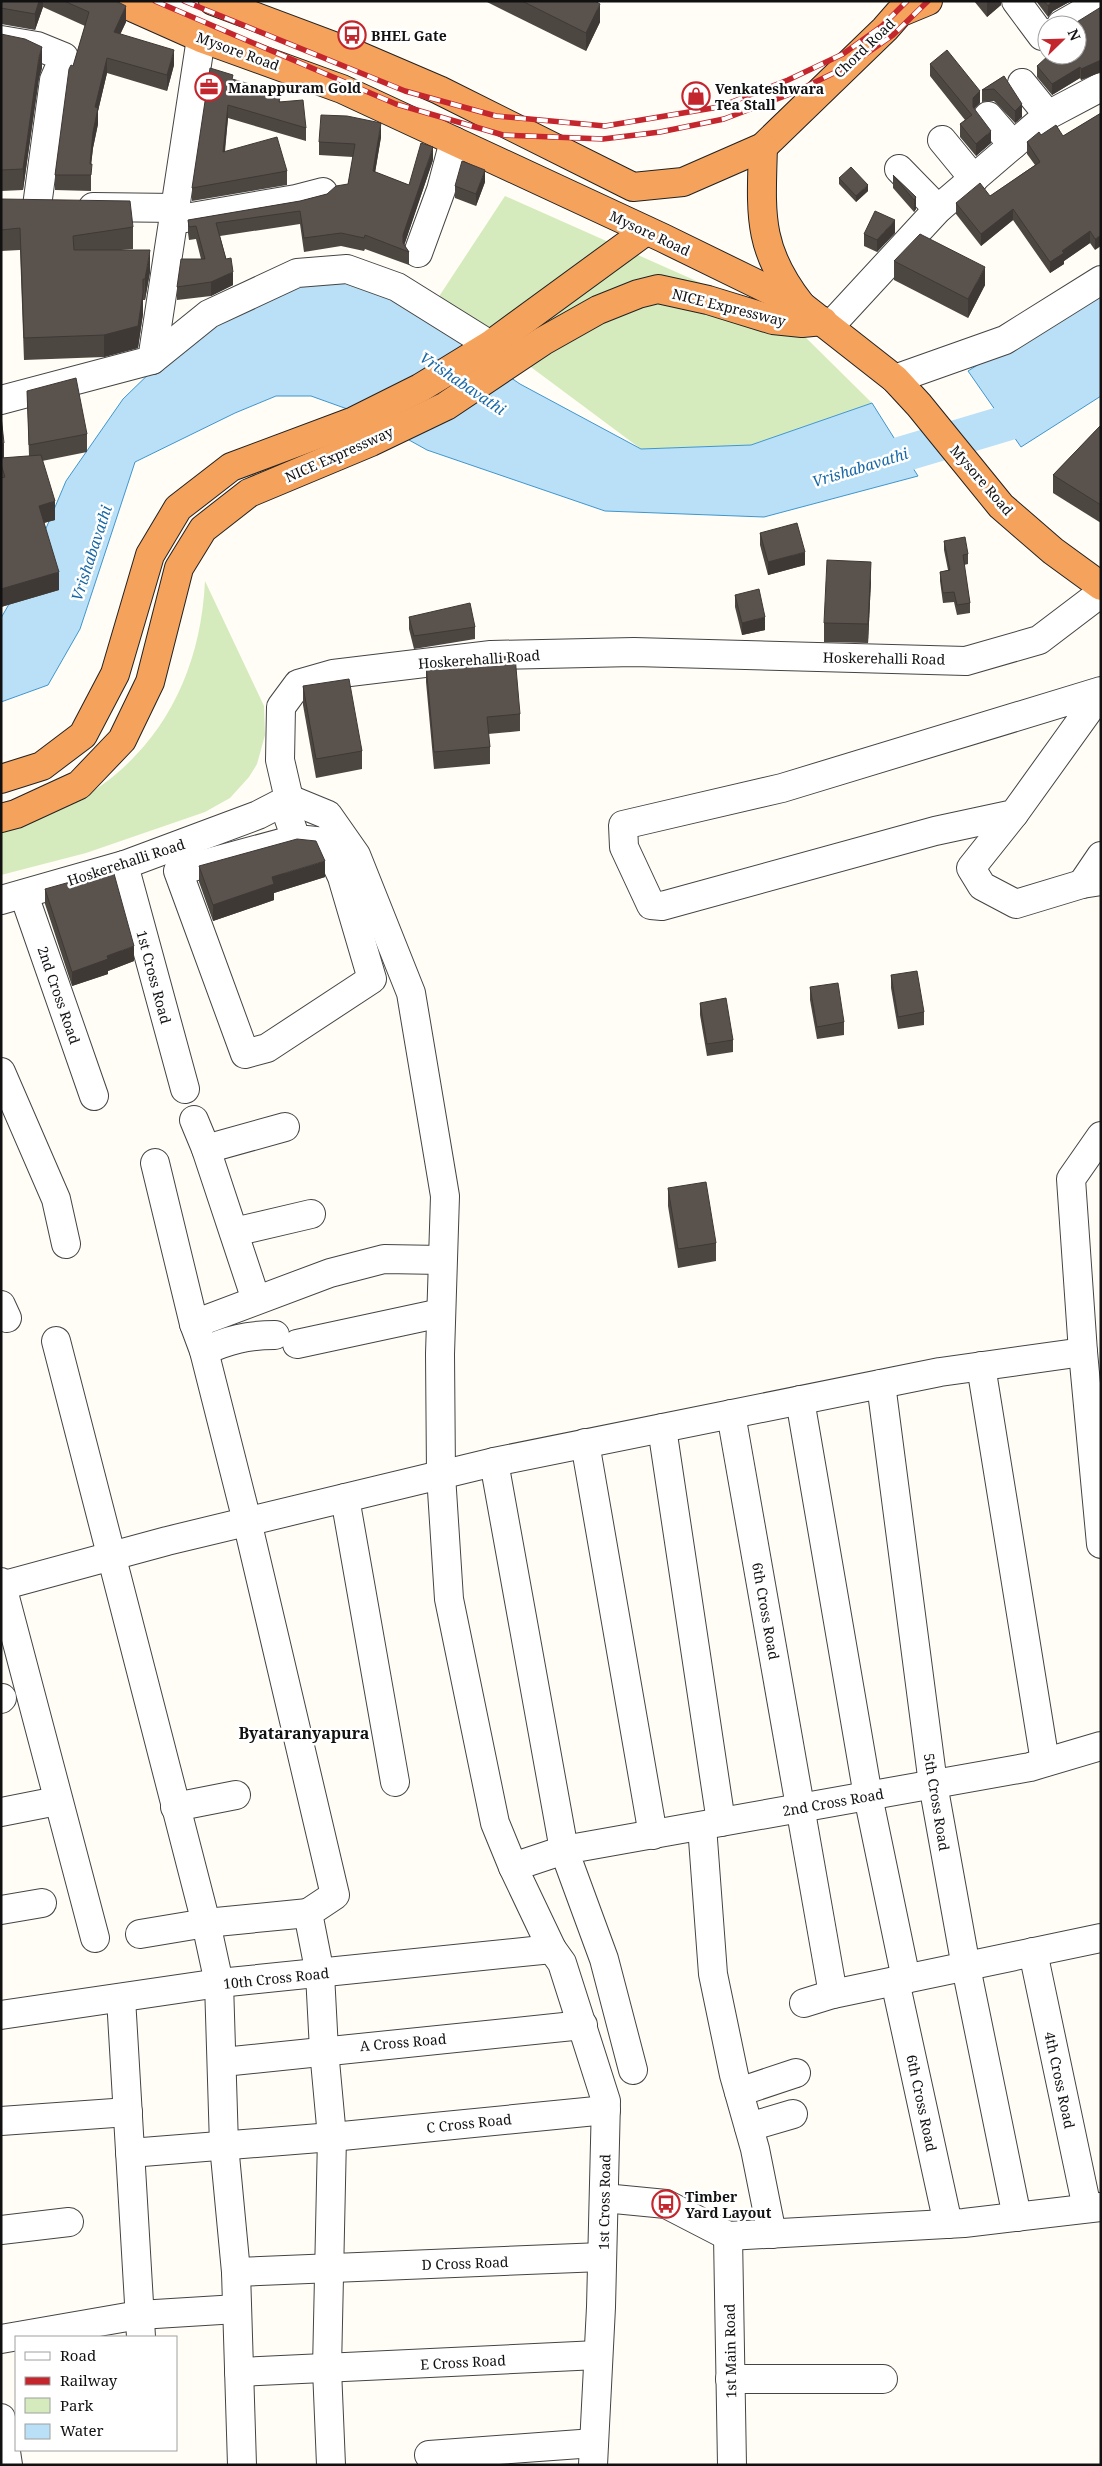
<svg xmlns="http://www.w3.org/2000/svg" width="1102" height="2466" font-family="'Noto Serif',serif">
<rect width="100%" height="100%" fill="#fffdf5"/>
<!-- green -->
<g fill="#d5ebbd">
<polygon points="505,196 791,323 872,403 751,445 641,449 438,298"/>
<path d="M205 581 264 706 265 735 257 764 249 777 230 798 205 812 86 853 1 875V830C126 800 199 708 205 581Z"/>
</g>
<!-- water -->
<g fill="#b9e0f7" stroke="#3f96cf">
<polygon points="325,279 381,289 520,384 641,449 751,445 872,403 918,476 764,517 605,511 427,450 364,415 311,396 276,396 235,413 135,462 80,629 48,685 1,702 1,618 28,571 66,481 123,399 194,330 254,297"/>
<polygon points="1101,287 1101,396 1021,447 968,371"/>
</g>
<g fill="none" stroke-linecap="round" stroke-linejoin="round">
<!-- river -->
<polyline stroke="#b9e0f7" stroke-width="36" points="856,468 1010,422 1101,359"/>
<!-- minor casing -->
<g stroke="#444" stroke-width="30">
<g id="minor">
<polyline points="1016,1 1042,36 1047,33"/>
<polyline points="1061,25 1101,2"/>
<polyline points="1,40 37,46 64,57 54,80 37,206"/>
<polyline points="1022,83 1048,115"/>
<polyline points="988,116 1013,145"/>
<polyline points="942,140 974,179"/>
<polyline points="899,169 938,209"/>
<polyline points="93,207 176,208"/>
<polyline points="174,220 296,199 323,192"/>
<polyline points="418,253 441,190 454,141"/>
<polyline points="830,326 938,209 1048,115 1101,87"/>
<polyline points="152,360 209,314 297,273 347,269 397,287 490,345"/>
<polyline points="895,379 1005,340 1101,280"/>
<polyline points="1,400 152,360 201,38"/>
<polyline points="1101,691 782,788 623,825 624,847 651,905 662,906 935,831 1014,814 1101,693"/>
<polyline points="289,799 328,815 356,855 411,993 445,1196 440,1354 441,1475 449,1599 495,1823 513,1867"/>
<polyline points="283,802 296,839 326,842 342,877 372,979 267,1048 245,1054 178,871 296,839"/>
<polyline points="1014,814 971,868 982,886 1016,904 1082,884 1101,881"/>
<polyline points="124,865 185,1089"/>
<polyline points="1082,884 1101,856"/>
<polyline points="24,895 94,1096"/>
<polyline points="1,900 124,865 258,815 289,799 280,760 281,707 298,684 333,674 491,655 634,652 966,661 1039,640 1101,593"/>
<polyline points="1,1072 56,1199 66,1244"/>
<polyline points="194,1120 206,1149 256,1300"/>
<polyline points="1101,1136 1071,1179 1083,1352 1101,1544"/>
<polyline points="206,1149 285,1127"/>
<polyline points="155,1163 194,1324 204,1351 247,1521 335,1895 308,1913 320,1974 324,2050 332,2137 327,2369 331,2465"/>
<polyline points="234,1232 311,1214"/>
<polyline points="1,1305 7,1318"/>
<polyline points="194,1324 330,1273 384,1259 442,1260"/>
<polyline points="56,1341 206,1923 219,1983 224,2145 236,2272"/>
<polyline points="297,1344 441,1313"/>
<path d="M204 1351C228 1340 248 1335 275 1335"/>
<polyline points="981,1366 1045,1762"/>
<polyline points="881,1384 933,1784 966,1967 1017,2217"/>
<polyline points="800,1400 868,1796 906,1979"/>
<polyline points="731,1414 833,1994"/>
<polyline points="662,1428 721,1822"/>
<polyline points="585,1443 653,1835"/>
<polyline points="494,1462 564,1850 513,1867 552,1949 562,1963 606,2101 601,2307 593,2465"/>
<polyline points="345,1498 395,1782"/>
<polyline points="1,1582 95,1938"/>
<polyline points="1,1586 167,1541 494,1462 940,1372 1083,1352"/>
<polyline points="1,1699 2,1698"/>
<polyline points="175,1807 236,1795"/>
<polyline points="1,1812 57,1801"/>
<polyline points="702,1826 713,1974 734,2075 755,2149 772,2234"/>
<polyline points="1,1910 42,1903"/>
<polyline points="140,1934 206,1923 308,1913"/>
<polyline points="1033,1952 1087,2208"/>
<polyline points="895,1981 948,2224"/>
<polyline points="121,1998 141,2337"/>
<polyline points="804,2003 833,1994 1101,1938"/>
<polyline points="1,2015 219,1983 552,1949"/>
<polyline points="223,2062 583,2025"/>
<polyline points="633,2070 604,1959 564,1850 1030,1767 1101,1746"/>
<polyline points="739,2092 796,2073"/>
<polyline points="1,2121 128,2112"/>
<polyline points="749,2127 793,2114"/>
<polyline points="130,2153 332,2137 606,2110"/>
<polyline points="604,2198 666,2204 728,2236 964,2223 1101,2207"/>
<polyline points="1,2230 69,2222"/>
<polyline points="728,2236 732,2465"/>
<polyline points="1,2339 139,2315 237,2309"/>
<polyline points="239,2372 598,2355"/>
<polyline points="730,2379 883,2379"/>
<polyline points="1,2418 8,2465"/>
<polyline points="429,2455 594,2443"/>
<polyline points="242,2465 236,2272 602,2257"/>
</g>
</g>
<!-- highway casing -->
<g stroke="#222" stroke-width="30">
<g id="highway">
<polyline points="118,1 201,38 342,89 663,238 802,306 895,379 919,405 1001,506 1053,551 1101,586"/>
<polyline points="213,1 355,54 439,90 633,187 683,182 763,147 885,29 899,13 928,1"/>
<path d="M763 147C761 214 757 249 801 305"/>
<polyline points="1,779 42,766 83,735 115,674 150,555 178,508 231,467 354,421 420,388 490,345 646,231"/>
<polyline points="1,818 16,814 79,785 122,740 150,682 179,568 203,529 249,493 371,442 446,406 543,341 598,310 638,294 658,289 708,300 773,320 802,323 823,321"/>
</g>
</g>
<!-- minor -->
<use href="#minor" stroke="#fff" stroke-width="28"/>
<!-- highway -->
<use href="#highway" stroke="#f5a25d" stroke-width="28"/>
<!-- rail casing -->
<g stroke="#c4262e" stroke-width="5.5">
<g id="rail">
<polyline points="155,1 396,104 503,135 603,139 660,132 724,119 793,93 850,65 893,35 928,1"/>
<polyline points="184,1 405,91 496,116 605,126 719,107 788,80 843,54 882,26 907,1"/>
</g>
</g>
<!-- rail -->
<use href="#rail" stroke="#fff" stroke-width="4" stroke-dasharray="11" stroke-linecap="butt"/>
</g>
<!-- wall -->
<g fill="#4d4742">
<polygon points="2,1 116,1 126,22 120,34 174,65 167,91 107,73 98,111 98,124 93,148 91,164 91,191 55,190 55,175 73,66 85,26 43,7 35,30 1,24"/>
<polygon points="487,1 595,1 600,22 586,51 487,2"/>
<polygon points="974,1 1001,1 1001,5 987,17"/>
<polygon points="1036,1 1071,1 1053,11 1048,17"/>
<polygon points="1101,7 1101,72 1081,80 1080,78 1052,95 1037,77 1037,66 1077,55"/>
<polygon points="1,34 42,68 39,78 23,190 1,191"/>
<polygon points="930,64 980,103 974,109 991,143 976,156 960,137 960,124 965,120 930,76"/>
<polygon points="1004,76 1022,117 1015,123 994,101 982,102 982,90"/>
<polygon points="233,79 281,102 306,128 306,141 228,118 225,152 287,171 287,185 192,201 192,188"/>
<polygon points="1101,113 1095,250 1090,243 1064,261 1064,264 1050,273 1013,220 981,246 956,214 956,203 990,196 1035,165 1027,154 1027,142 1041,135 1063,136"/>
<polygon points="381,137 375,172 409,185 433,160 404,245 409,252 409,265 365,249 364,251 341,246 304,252 300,224 220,236 233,285 211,296 177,300 177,287 201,259 196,239 189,240 188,233 188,220 300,201 327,194 348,184 353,157 319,155 319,142"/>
<polygon points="893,175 916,197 916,209 914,212 893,188"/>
<polygon points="839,178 868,191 856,202 839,184"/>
<polygon points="485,182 476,206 455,198 455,186"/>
<polygon points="1,199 133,227 133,249 121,250 150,272 145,300 143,300 143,314 138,348 104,357 24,360 20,250 1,251"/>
<polygon points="895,233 877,252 864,246 864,234"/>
<polygon points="894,261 985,285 968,318 894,280"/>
<polygon points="27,391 87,434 87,452 42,461 55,520 44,523 59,590 1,607 1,416 4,458 29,456"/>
<polygon points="1101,425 1101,523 1053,493 1053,475"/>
<polygon points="760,533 805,565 768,575 760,545"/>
<polygon points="944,541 968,554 968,564 964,565 970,603 970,613 957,615 954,602 943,603 940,581 940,572 948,570 944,550"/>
<polygon points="871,580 868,643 824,642 824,623"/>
<polygon points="735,595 765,630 742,635 735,607"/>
<polygon points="409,617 475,627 475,639 414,649 409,629"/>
<polygon points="426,665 520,714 520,731 488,734 490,747 490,764 434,769 426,682"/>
<polygon points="303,686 362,751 362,769 316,778 303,705"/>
<polygon points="199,866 325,877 274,893 274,900 213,921 199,882"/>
<polygon points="45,889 134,961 108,971 108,974 72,986 45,904"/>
<polygon points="891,975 924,1012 924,1025 898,1029 891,988"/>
<polygon points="810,987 844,1022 844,1035 817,1039 810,1000"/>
<polygon points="700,1003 733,1040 733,1052 707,1056 700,1015"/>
<polygon points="668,1188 716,1243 716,1261 678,1268 668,1206"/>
</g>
<!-- shaded-wall -->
<g fill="#3f3936">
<polygon points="39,1 43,1 43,7 35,30 35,14"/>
<polygon points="987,1 1001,1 1001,5 987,17"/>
<polygon points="1052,1 1071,1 1053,11 1048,17 1048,6"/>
<polygon points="600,4 600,22 586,51 586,33"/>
<polygon points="126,6 126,22 114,48 114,32"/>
<polygon points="42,47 42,68 39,78 23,190 23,169 39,57"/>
<polygon points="174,50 174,65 167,91 167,75"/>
<polygon points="107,58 107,73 98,111 98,124 93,148 90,175 90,164 95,107"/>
<polygon points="1101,60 1101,72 1081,80 1081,69"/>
<polygon points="1080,67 1080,78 1052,95 1052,84"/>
<polygon points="980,91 980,103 973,110 973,98"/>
<polygon points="1022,104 1022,117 1015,123 1015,111"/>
<polygon points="228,105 228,118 223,165 223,152"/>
<polygon points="381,123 381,137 373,185 373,171"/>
<polygon points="991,131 991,143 976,156 976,144"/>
<polygon points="433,147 433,160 403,249 403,235"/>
<polygon points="485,170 485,182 476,206 476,194"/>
<polygon points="868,185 868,191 856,202 856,196"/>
<polygon points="916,197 916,209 914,212 914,200"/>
<polygon points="1013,209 1013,220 981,246 981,234"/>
<polygon points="895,220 895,233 877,252 877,240"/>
<polygon points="1090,231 1090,243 1064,261 1064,264 1050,273 1050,262 1062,251"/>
<polygon points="1101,235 1101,246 1095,250 1095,239"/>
<polygon points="150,250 150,272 145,300 145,279"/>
<polygon points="985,267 985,285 968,318 968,299"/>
<polygon points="233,272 233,285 211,296 211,282"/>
<polygon points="143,293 143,314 138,348 104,357 104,335"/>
<polygon points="4,443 4,460 1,461 1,444"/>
<polygon points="55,501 55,520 39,524 39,506"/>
<polygon points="805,552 805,565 768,575 768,562"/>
<polygon points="871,562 871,580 868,643 868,624"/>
<polygon points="59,572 59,590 1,607 1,589"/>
<polygon points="765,617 765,630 742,635 742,623"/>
<polygon points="325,861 325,877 274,893 274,900 213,921 213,905 272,877"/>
<polygon points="134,946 134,961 108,971 108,974 72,986 72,972 107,956"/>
</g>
<!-- building -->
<g fill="#5a524d" stroke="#3f3936">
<polygon points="2,1 39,1 35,14 1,8"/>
<polygon points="64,1 116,1 126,6 114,32 174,50 167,75 107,58 95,107 98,108 93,132 90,164 92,164 91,175 55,175 69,69 71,65 73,66 89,12"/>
<polygon points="522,1 595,1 600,4 586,33"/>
<polygon points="1044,1 1052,1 1048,6"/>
<polygon points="1101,7 1101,60 1081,69 1080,67 1052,84 1037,66 1049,55 1077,55 1077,25 1072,25"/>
<polygon points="1,34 25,39 42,47 39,57 23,169 1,170"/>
<polygon points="947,50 980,91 973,98 973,107 991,131 976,144 960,124 972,115 930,64"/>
<polygon points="210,68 233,75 232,79 281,93 279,102 303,100 306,128 228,105 223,152 277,137 287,171 192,188"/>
<polygon points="1004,76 1022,104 1015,111 994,89 982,90"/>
<polygon points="1101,113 1101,235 1095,239 1090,231 1062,251 1064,253 1050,262 1013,209 981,234 956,203 980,183 990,196 1040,162 1027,142 1039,132 1041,135 1056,125 1063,136"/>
<polygon points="321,115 347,116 381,123 373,171 409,185 421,143 433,147 403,235 403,243 409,252 365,235 364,238 341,233 304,238 300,211 216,223 226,259 231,258 233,272 211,282 177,287 181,259 205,259 196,226 189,227 188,220 300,201 327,194 336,186 348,184 355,144 319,142"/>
<polygon points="462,161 485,170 476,194 455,186"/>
<polygon points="851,167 868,185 856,196 839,178"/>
<polygon points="893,175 916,197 914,200"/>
<polygon points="1,199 130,201 133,227 73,236 74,250 150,250 145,279 143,279 143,293 138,326 104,335 24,338 20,228 1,230"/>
<polygon points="875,211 895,220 877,240 864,234"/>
<polygon points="920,234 985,267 968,299 894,261"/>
<polygon points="76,378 87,434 29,445 27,391"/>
<polygon points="1,416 4,443 1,444"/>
<polygon points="1101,425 1101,505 1053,475"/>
<polygon points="41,455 55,501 39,506 59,572 1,589 1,478 5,477 1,464 1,458"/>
<polygon points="797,523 805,552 768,562 760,533"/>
<polygon points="965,537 968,554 963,555 970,603 957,605 954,592 943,593 940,572 950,570 944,541"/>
<polygon points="827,560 871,562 868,624 824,623"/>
<polygon points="759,589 765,617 742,623 735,595"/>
<polygon points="470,603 475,627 414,636 409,617"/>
<polygon points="515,656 520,714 487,717 490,747 434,752 426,665 486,660 486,658"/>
<polygon points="349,679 362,751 316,759 303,686"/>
<polygon points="297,839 316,841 325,861 272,877 274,884 213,905 199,866"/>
<polygon points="113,870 134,946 107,956 108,959 72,972 45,889"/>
<polygon points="917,971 924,1012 898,1017 891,975"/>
<polygon points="838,983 844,1022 817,1027 810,987"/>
<polygon points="726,998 733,1040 707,1044 700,1003"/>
<polygon points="706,1182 716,1243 678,1249 668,1188"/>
</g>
<!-- icons -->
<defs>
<g id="bus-ring" transform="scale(1.4375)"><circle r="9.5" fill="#fff" stroke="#c4262e" stroke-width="1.5"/><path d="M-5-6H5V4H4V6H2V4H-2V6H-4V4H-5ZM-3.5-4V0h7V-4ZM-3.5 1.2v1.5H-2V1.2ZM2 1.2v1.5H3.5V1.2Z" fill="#c4262e"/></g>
<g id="office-ring" transform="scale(1.4375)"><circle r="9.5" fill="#fff" stroke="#c4262e" stroke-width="1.5"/><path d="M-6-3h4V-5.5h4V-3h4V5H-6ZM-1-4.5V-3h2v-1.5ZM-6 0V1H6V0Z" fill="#c4262e"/></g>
<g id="shop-ring" transform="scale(1.4375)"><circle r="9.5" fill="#fff" stroke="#c4262e" stroke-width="1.5"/><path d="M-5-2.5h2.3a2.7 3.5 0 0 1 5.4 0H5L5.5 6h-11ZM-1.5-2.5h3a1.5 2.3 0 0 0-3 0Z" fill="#c4262e"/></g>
</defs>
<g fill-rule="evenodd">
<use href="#bus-ring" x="352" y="35"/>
<use href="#office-ring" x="209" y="87"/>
<use href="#shop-ring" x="696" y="96"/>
<use href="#bus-ring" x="666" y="2204"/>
</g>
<g text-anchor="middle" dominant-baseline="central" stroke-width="5" stroke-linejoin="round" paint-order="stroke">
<!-- poi labels -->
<g font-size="14" font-weight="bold" fill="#111" stroke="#fff" text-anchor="start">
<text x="371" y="35">BHEL Gate</text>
<text x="228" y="87">Manappuram Gold</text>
<text x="715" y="88">Venkateshwara<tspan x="715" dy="16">Tea Stall</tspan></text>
<text x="685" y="2196">Timber<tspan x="685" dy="16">Yard Layout</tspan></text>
</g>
<!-- street labels -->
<g font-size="14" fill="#111" stroke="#fff">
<text transform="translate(864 48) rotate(-44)">Chord Road</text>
<text transform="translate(238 51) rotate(20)">Mysore Road</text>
<text transform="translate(650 233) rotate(25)">Mysore Road</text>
<text transform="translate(729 307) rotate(14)">NICE Expressway</text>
<text transform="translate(339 454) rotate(-24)">NICE Expressway</text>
<text transform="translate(982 480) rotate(49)">Mysore Road</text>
<text transform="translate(884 658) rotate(1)">Hoskerehalli Road</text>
<text transform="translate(479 659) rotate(-4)">Hoskerehalli Road</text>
<text transform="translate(126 862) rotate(-18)">Hoskerehalli Road</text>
<text transform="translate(154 977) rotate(75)">1st Cross Road</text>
<text transform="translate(59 995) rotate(71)">2nd Cross Road</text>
<text transform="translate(766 1611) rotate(80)">6th Cross Road</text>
<text transform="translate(833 1802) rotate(-10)">2nd Cross Road</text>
<text transform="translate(937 1802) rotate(81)">5th Cross Road</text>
<text transform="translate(276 1978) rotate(-6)">10th Cross Road</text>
<text transform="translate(403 2042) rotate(-5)">A Cross Road</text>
<text transform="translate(1060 2080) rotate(78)">4th Cross Road</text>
<text transform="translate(922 2103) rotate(78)">6th Cross Road</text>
<text transform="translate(469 2123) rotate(-6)">C Cross Road</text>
<text transform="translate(604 2202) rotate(-89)">1st Cross Road</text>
<text transform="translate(465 2263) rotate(-2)">D Cross Road</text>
<text transform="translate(730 2351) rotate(-91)">1st Main Road</text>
<text transform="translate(463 2362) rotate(-3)">E Cross Road</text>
</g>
<!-- water labels -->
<g font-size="15" font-style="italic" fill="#1768a6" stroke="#fff">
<text transform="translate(463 383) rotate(34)">Vrishabavathi</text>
<text transform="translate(860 467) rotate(-17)">Vrishabavathi</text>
<text transform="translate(91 553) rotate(-72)">Vrishabavathi</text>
</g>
<!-- quarter labels -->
<g font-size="16" font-weight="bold" fill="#111" stroke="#fff">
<text x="304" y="1733">Byataranyapura</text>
</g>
</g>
<!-- border -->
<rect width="1102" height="2466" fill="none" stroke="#111111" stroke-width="5"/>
<!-- legend -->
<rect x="15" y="2336" width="162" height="115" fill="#ffffff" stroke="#a0a0a0"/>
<rect x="25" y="2352" width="25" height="8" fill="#ffffff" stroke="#a0a0a0"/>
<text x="60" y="2361" font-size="15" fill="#111111">Road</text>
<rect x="25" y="2377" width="25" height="8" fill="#c4262e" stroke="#a0a0a0"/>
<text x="60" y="2386" font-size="15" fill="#111111">Railway</text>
<rect x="25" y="2398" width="25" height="15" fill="#d5ebbd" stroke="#a0a0a0"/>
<text x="60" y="2411" font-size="15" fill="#111111">Park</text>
<rect x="25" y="2424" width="25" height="15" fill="#b9e0f7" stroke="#a0a0a0"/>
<text x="60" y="2436" font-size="15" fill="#111111">Water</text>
<!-- north arrow -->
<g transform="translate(1062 40) rotate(67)"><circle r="24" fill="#ffffff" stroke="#a0a0a0"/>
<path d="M0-4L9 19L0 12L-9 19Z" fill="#c4262e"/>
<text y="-8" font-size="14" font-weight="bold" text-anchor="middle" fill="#111111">N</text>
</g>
</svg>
